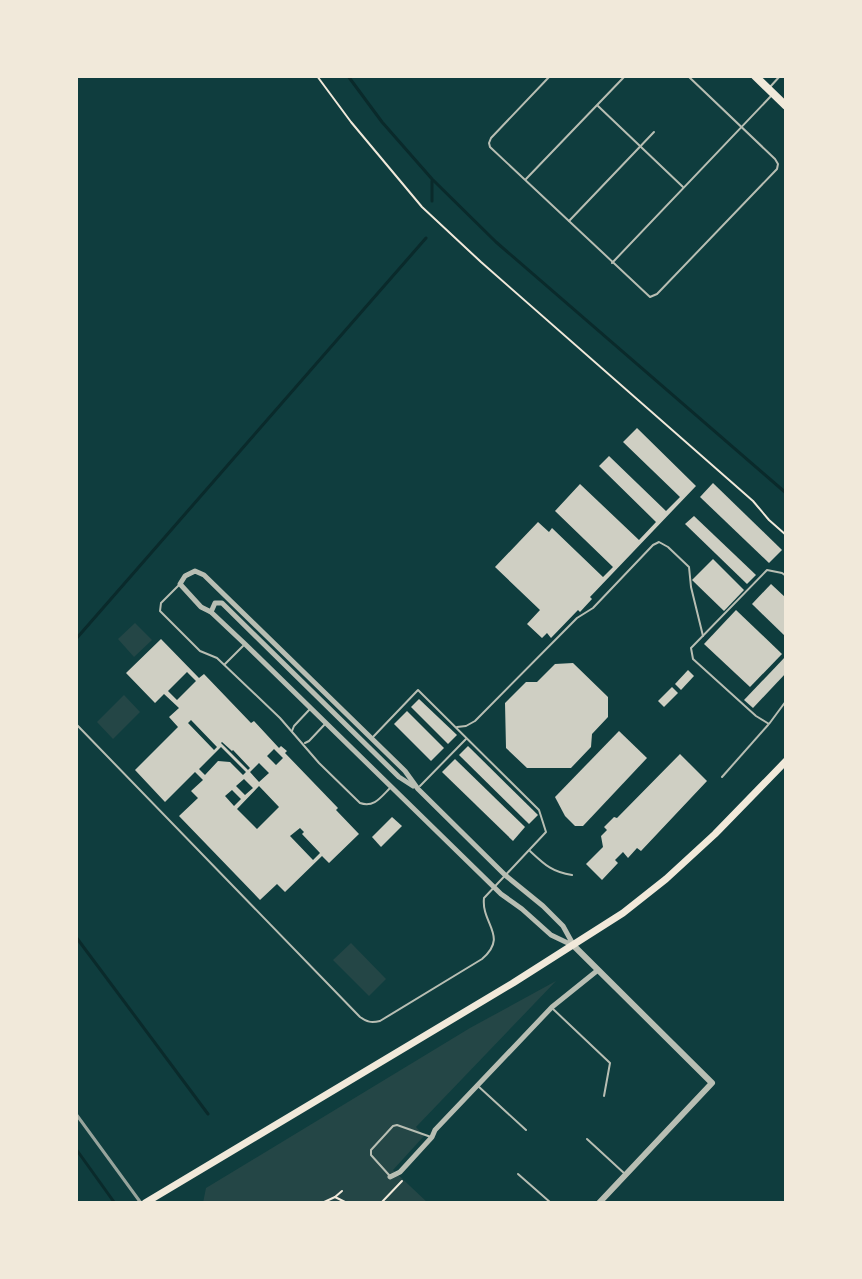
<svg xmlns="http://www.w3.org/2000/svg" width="862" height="1279" font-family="Barlow,sans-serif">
<rect width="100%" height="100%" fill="#0f3d3e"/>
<!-- green -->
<g fill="#244646">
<polygon points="135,623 152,640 134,657 118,639"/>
<polygon points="124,695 140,712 113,739 97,722"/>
<polygon points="351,943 386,979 369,996 333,960"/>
<polygon points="556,981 416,1127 424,1136 393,1170 428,1203 203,1203 206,1188 470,1028"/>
</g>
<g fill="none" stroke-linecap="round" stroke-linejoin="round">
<!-- stream -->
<g stroke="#0a2a2b" stroke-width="3">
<polyline points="348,76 382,122 432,179 496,242 786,493"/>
<polyline points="432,181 432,201"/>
<polyline points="76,639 426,238"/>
<polyline points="76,937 208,1114"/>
<polyline points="76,1149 114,1202"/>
</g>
</g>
<!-- building -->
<g fill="#cfcfc3" fill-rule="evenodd">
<polygon points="637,428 696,486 590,597 592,599 580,612 578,610 551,638 547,633 542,638 527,624 540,610 495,567 538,522 549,532 552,528 603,577 613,567 555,511 580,484 639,540 656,522 599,466 609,456 666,511 680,497 623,442"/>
<polygon points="713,483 782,550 769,563 700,497"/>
<polygon points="694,516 756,575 747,584 685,524"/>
<polygon points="713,559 744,590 724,611 692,580"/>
<polygon points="771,584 786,598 786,637 752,604"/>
<polygon points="736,610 782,654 750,687 704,644"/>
<path d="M161 639 199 678 204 674 251 723 254 721 279 748 281 746 287 751 285 753 338 808 336 810 359 834 329 863 322 856 285 892 277 884 260 900 179 816 198 798 191 791 203 780 195 772 165 802 135 770 178 727 169 717 179 708 164 694 155 703 126 673ZM187 672 196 681 177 700 168 691ZM191 720 217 747 214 750 188 723ZM222 742 232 751 233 750 250 768 248 770 221 743ZM221 747 246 772 243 775 230 762 218 761 205 775 199 769ZM274 749 283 758 276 765 267 756ZM259 763 269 773 259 782 250 772ZM244 779 253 788 245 795 236 786ZM259 786 279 807 257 829 237 809ZM232 790 241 799 234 806 225 796ZM300 828 304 832 302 834 320 853 313 860 290 836Z"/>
<polygon points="786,656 786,673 753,708 744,700"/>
<polygon points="573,663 608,697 608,717 592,734 591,747 571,768 527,768 506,748 505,703 526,682 537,682 555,664"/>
<polygon points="688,670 694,676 681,690 675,684"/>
<polygon points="672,687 678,693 664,707 658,701"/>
<polygon points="419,699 457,735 448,744 411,707"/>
<polygon points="407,711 444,748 431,761 394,724"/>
<polygon points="619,731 647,758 583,826 575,826 565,816 555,797"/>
<polygon points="468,746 538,815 529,824 459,755"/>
<polygon points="680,754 707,781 641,851 637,848 628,858 623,852 615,860 618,863 602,880 586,864 603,847 601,836 607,830 604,827 614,817 617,818"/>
<polygon points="455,759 525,827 513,841 442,772"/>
<polygon points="392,817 402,826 381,847 372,837"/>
</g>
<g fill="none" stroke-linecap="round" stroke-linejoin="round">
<!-- path -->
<g stroke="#f1e9da" stroke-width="2">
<polyline points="317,76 351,122 422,207 481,262 753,501 769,520 786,535"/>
<polyline points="335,1197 347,1203"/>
<polyline points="313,1203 315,1203"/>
<polyline points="322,1203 335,1197 342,1191"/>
<polyline points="381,1203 402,1181"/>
</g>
<!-- service -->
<g stroke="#b8beb3" stroke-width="2">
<polyline points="550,76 491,138 489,143 490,147 650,297 657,294 777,169 778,164 775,159 688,76"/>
<polyline points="770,87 780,76"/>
<polyline points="598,106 683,187"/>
<polyline points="526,179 625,76"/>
<polyline points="569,221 654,132"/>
<polyline points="612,263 772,95"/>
<polyline points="786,576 782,573 767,570 691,648 693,659 756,716 769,724 786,701"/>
<path d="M179 585 161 603 160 611 200 651 217 658 280 718 319 763 360 803C374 808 381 797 390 788"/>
<polyline points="225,664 243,646"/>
<path d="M76 724 360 1017C367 1022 371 1023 380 1021L482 959C509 936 481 924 484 898L546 832 539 810 418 690 372 738"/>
<polyline points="457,727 466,726 475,721 577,618 593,608 653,545 659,542 668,547 689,567 691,587 703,636"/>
<polyline points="292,731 294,726 310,709"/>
<polyline points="305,743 309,741 326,723"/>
<polyline points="722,777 768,725"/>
<polyline points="420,786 466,739"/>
<path d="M530 851C545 865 552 872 572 875"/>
<polyline points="552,1008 610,1063 604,1096"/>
<polyline points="478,1086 526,1130"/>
<polyline points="587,1139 625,1174"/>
<polyline points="518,1174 551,1203"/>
<polyline points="389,1175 371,1155 371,1150 393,1126 397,1125 431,1137"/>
</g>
<!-- minor -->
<g stroke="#b8beb3" stroke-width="5">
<polygon points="195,571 204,575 405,771 418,789 505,875 543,906 563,926 574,946 551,935 522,909 501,894 245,644 211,612 201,607 180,584 185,576"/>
<polyline points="211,612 215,603 222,603 399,777 413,786"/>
<polyline points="390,1177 400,1172 432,1137 435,1130 552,1007 598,970"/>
</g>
<!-- tertiary -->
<polyline stroke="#b8beb3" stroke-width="6" points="574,946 712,1083 599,1203"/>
<!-- secondary -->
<polyline stroke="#f1e9da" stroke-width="7" points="145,1203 513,983 623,913 666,879 715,834 786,761"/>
<!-- primary -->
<polyline stroke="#f1e9da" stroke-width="8" points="755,76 786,106"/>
<!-- rail -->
<polyline stroke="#97a49c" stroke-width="3" points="76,1114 141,1203"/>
</g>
<!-- border -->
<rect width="862" height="1279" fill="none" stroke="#f1e9da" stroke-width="156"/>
</svg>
